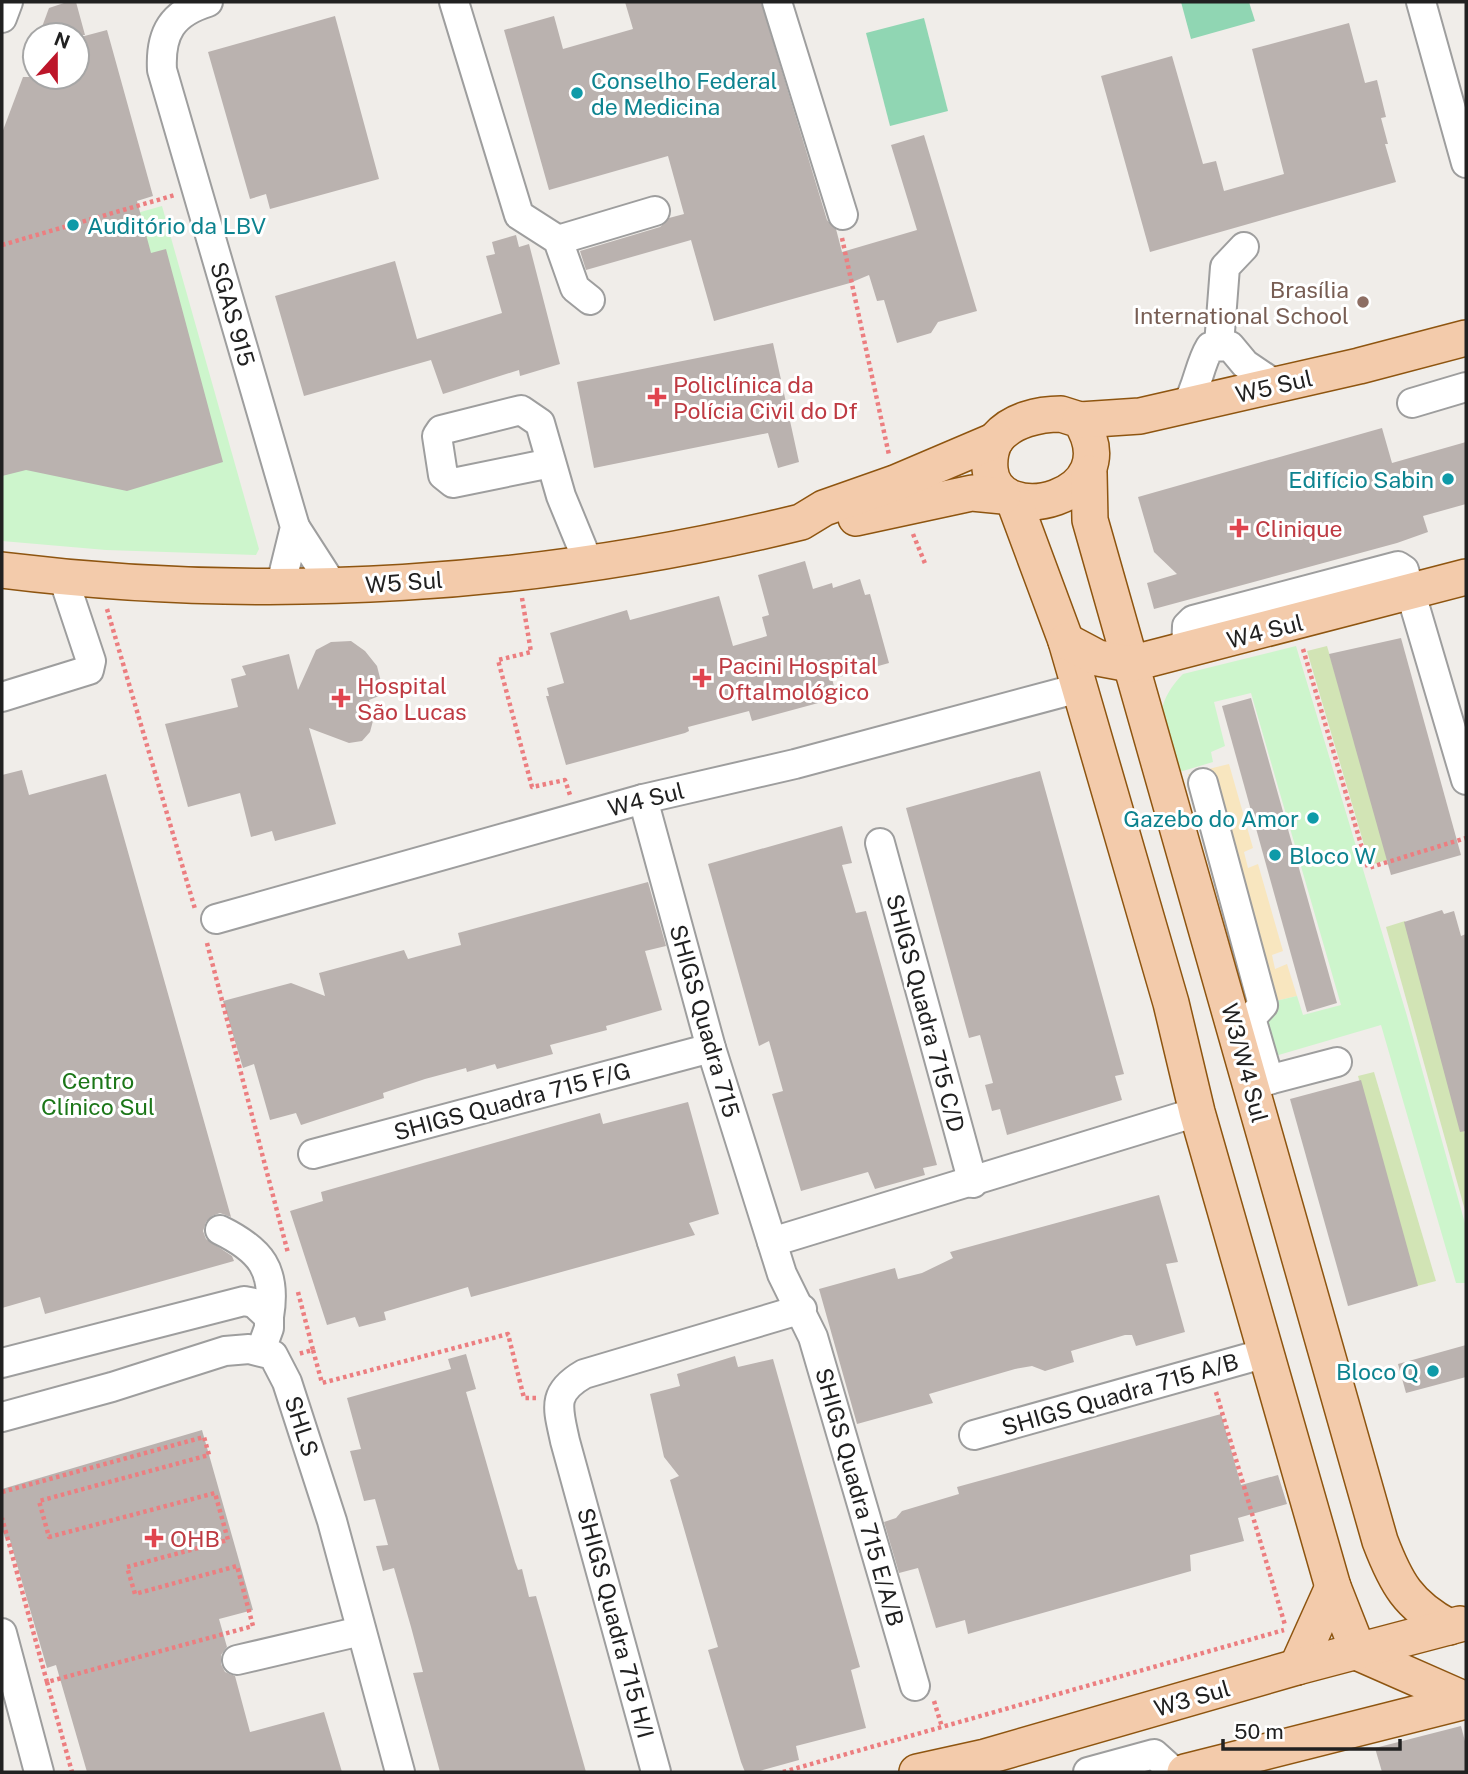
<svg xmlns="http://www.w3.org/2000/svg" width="1468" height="1774" font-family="'Public Sans',sans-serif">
<rect width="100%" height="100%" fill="#f0ede9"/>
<!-- grass -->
<g fill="#d2e4b5">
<polygon points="1327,646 1390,859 1370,865 1307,651"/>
<polygon points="1405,921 1466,1138 1466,1214 1386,927"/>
<polygon points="1374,1072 1436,1281 1417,1286 1358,1076"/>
</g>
<!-- sand -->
<polygon fill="#f8e6bf" points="1229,764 1253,848 1244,852 1248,868 1258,864 1283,951 1272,955 1275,969 1287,964 1297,996 1250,1007 1188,774"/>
<!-- park -->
<g fill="#cdf5cc">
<polygon points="162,206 259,549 256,555 106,550 2,541 2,251"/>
<path d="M1296 646 1407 1016 1466 1227V1283H1456L1381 1025 1268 1058 1250 1007 1297 996 1303 1015 1341 1005 1251 693 1214 702 1225 746 1211 752 1213 762 1166 776C1161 735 1150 707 1183 674Z"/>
</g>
<!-- pitch -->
<g fill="#90d6b3">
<polygon points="1181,2 1249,2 1255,21 1191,39"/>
<polygon points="924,18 948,111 890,126 866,33"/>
</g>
<!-- building -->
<g fill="#bab2af">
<polygon points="67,2 76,2 85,35 39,35 49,8"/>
<polygon points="625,2 761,2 827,220 836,229 842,252 917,230 891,145 924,135 977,311 938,322 931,333 897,343 884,300 877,301 869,275 850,283 714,321 691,240 586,270 580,251 660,227 669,218 684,214 668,156 549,190 504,30 554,16 563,49 633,29"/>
<polygon points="335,16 379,179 270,209 266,194 250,199 208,52"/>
<polygon points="1349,23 1365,83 1377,80 1386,117 1381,118 1388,144 1385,144 1396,182 1150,252 1101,76 1172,56 1203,164 1216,161 1224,191 1284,174 1252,49"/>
<polygon points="107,30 153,196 137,201 151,253 166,249 223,462 127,491 26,470 2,476 2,133 23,77 77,77 77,38"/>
<polygon points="516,235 519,247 529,244 560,364 520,376 519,370 443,394 431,360 304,396 275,296 395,261 417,339 502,313 486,256 495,254 492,242"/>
<polygon points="773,343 799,462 778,468 768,433 594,468 577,382"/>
<polygon points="1382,428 1392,463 1466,442 1466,504 1423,516 1428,532 1397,543 1154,609 1147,583 1177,574 1154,552 1138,497"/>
<polygon points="805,561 813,589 832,583 833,588 860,579 865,595 870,594 889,663 832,679 834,686 830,687 833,699 752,721 749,711 688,727 689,731 685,733 566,765 546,696 549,696 547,688 564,683 550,633 627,610 630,620 719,596 733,646 767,636 762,617 769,615 758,575"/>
<polygon points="1401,638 1461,855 1391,875 1329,654"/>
<polygon points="351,641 365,651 377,666 384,694 369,700 374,717 370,732 362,741 349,743 309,728 336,824 275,841 272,831 251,837 240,793 188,807 165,724 238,707 231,679 246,675 242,666 289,654 298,690 316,650 331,642"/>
<polygon points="1251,698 1337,1003 1307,1012 1222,706"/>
<polygon points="22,770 29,795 106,774 231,1217 220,1213 212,1216 206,1222 203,1231 206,1239 232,1256 234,1261 45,1314 40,1297 2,1308 2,775"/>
<polygon points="1040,771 1124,1074 1115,1076 1122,1100 1007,1135 1000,1109 992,1111 985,1085 993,1083 980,1035 969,1038 906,808"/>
<polygon points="842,826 852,863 842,865 856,913 866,911 937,1165 923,1168 925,1175 875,1189 868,1172 801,1191 772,1094 783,1091 769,1041 759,1046 708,864"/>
<polygon points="648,882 666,946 645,951 662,1010 606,1026 607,1030 550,1045 553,1054 497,1069 495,1064 467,1072 466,1068 425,1079 383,1093 384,1098 301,1125 296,1113 270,1120 254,1064 243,1068 223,1001 291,983 325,996 319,973 404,950 408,959 434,952 461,945 458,933"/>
<polygon points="1442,910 1444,914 1454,911 1461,936 1466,934 1466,1131 1460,1132 1404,922"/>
<polygon points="1361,1080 1418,1286 1348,1306 1290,1099"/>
<polygon points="688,1102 719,1214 689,1223 695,1235 471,1297 468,1287 384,1312 386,1320 359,1327 355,1317 327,1325 290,1211 323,1201 321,1192 600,1113 603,1124"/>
<polygon points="1159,1195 1178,1262 1166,1264 1185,1332 1136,1346 1132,1335 1125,1335 1071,1351 1074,1362 1045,1371 1032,1366 1015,1369 929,1394 933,1403 857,1424 819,1289 895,1268 898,1279 922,1273 953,1258 950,1252"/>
<polygon points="1466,1345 1466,1377 1406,1393 1398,1364"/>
<polygon points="466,1354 476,1389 466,1392 515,1562 518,1570 522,1569 529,1597 536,1596 586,1772 440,1772 413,1673 423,1672 411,1627 394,1568 383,1571 376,1546 388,1545 375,1499 364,1501 350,1451 361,1449 347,1398 451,1369 448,1359"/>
<polygon points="735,1356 738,1367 773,1359 860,1667 851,1670 866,1728 796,1746 799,1760 756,1772 745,1772 741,1762 708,1650 718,1647 670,1480 679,1476 664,1457 650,1394 680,1386 677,1374"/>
<polygon points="1221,1414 1241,1485 1278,1475 1287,1504 1238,1518 1244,1541 1190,1555 1191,1571 968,1634 965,1620 936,1628 918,1568 899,1573 884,1522 896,1518 902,1511 959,1494 957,1487"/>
<polygon points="202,1430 253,1610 219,1619 227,1647 221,1655 221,1664 225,1672 235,1676 250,1732 324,1712 342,1772 87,1772 56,1665 47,1668 9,1537 5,1538 2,1527 2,1489"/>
<polygon points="1461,1726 1466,1745 1466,1772 1382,1772 1375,1748"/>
</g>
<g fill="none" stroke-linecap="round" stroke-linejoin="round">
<!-- minor casing -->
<g stroke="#9e9e9e" stroke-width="32">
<g id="minor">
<path d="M208 2C172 13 160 33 162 70L295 527 280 588"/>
<polyline points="454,2 519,215 558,240 575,288 590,300"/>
<polyline points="777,2 843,215"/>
<polyline points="1421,2 1466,163"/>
<polyline points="2,18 8,2"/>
<polyline points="558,240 655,211"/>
<polyline points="1219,345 1225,267 1244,247"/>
<polyline points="1412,403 1466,387"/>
<path d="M1186 406C1198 387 1199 365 1210 347L1230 346 1245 364 1276 385"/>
<polyline points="551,463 453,483 443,475 437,436 441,430 521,410 540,423 561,496 589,564"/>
<polyline points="295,527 333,586"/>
<polyline points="1186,651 1187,626 1193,620 1398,566 1404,570 1466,780"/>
<polyline points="2,697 89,670 91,661 63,577"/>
<polyline points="1203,783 1263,1005 1251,1018 1269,1080"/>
<polyline points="643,799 711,1048 782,1274 813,1337 915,1686"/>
<polyline points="880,843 973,1183"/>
<polyline points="216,919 643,799 795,764 1079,688"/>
<polyline points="1253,1084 1337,1062"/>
<polyline points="313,1154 711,1048"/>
<path d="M220 1230C261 1250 277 1270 269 1317"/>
<polyline points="772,1242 1197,1112"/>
<polyline points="2,1363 244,1301 254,1303 269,1317 269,1328 261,1350"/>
<polyline points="2,1417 112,1387 225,1351 249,1349 273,1355 287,1382 332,1521 400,1772"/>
<polyline points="974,1435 1266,1353"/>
<polyline points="2,1633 39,1772"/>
<polyline points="237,1660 361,1631"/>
<path d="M656 1772 565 1441C558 1408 551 1393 584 1374L802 1309"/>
<polyline points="1088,1772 1154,1754 1174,1772"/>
</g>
</g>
<!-- major casing -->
<g stroke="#8e5510" stroke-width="38">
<g id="major">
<path d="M1061 414 1080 420C1131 499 995 531 990 469 989 459 991 446 997 438 1012 420 1039 414 1061 414Z"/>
<polyline points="1080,420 1140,416 1359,366 1466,338"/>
<path d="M1089 473 1090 520 1380 1541C1396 1583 1408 1605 1449 1627"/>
<polyline points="1014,501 1066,641 1171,1003 1197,1112 1333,1587 1359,1653"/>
<polyline points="856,518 972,493 1003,496"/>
<path d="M2 570C268 603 540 586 801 522L824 508 895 483 996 440"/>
<polyline points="1066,641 1098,658 1130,664 1466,577"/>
<polyline points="1359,1653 1466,1700"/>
<polyline points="1297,1667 1333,1587"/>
<polyline points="917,1772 985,1757 1297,1667 1460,1624"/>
<polyline points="1185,1772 1466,1701"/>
</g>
</g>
<!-- path -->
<g stroke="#ec7e80" stroke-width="4.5" stroke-dasharray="3.5 3.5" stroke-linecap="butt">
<polyline points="842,238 889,455"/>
<polyline points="2,245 175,195"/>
<polyline points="913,534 926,566"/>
<polyline points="522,598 531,652 498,660 532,787 565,780 570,795"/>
<polyline points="107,609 195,909"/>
<polyline points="1303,649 1368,868 1466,838"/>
<polyline points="207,943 288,1253"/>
<polyline points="298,1292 313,1350 298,1354"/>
<polyline points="313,1350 322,1383 508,1334 524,1398 536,1398"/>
<polyline points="1216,1392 1285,1625"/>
<polyline points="2,1492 204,1437 209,1455 39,1501 49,1537 215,1493 228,1540 127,1567 135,1594 237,1566 253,1626 47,1682 2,1518"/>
<polyline points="47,1682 72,1772"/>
<polyline points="934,1701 942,1727"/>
<polyline points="783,1772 1284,1630"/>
</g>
<!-- minor -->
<use href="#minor" stroke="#fff" stroke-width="28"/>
<!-- major -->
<use href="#major" stroke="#f3cbab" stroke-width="35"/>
</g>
<!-- markers -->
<g fill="#0f9aa8" stroke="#fff" stroke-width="2.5">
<circle cx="577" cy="93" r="7"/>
<circle cx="73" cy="225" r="7"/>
<circle cx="1448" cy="479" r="7"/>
<circle cx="1313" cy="818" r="7"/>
<circle cx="1275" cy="855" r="7"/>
<circle cx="1433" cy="1371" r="7"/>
</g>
<circle fill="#8d6e63" stroke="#fff" stroke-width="2.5" cx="1363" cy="302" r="7"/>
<g fill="#e0444e" stroke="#fff" stroke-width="2.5">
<path d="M653.5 386.5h7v7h7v7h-7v7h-7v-7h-7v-7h7z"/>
<path d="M1235.5 517.5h7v7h7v7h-7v7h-7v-7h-7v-7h7z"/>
<path d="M698.5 667.5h7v7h7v7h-7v7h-7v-7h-7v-7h7z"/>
<path d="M337.5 687.5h7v7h7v7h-7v7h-7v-7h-7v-7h7z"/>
<path d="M150.5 1527.5h7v7h7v7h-7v7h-7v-7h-7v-7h7z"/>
</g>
<g text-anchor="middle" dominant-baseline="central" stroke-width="6" stroke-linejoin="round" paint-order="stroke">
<!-- culture labels -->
<g font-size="23" fill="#0d838f" stroke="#fff" text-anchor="start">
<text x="591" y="80">Conselho Federal<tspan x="591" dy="26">de Medicina</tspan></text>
<text x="87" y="225">Auditório da LBV</text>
<text x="1434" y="479" text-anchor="end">Edifício Sabin</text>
<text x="1299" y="818" text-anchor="end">Gazebo do Amor</text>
<text x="1289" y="855">Bloco W</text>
<text x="1419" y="1371" text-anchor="end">Bloco Q</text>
</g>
<!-- education labels -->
<g font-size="23" fill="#785e54" stroke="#fff" text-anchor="end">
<text x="1349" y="289">Brasília<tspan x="1349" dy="26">International School</tspan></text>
</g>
<!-- street labels -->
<g font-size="23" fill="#212121" stroke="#fff">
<text transform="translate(233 314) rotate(74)">SGAS 915</text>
<text transform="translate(1274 386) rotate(-13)">W5 Sul</text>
<text transform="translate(404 582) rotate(-4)">W5 Sul</text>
<text transform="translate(1265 631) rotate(-14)">W4 Sul</text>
<text transform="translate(646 799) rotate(-14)">W4 Sul</text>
<text transform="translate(926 1013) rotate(75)">SHIGS Quadra 715 C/D</text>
<text transform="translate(705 1021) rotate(74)">SHIGS Quadra 715</text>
<text transform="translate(1245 1063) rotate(75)">W3/W4 Sul</text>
<text transform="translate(512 1101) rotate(-15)">SHIGS Quadra 715 F/G</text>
<text transform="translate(1120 1394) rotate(-16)">SHIGS Quadra 715 A/B</text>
<text transform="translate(302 1426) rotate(72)">SHLS</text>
<text transform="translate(860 1497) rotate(74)">SHIGS Quadra 715 E/A/B</text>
<text transform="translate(616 1623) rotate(75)">SHIGS Quadra 715 H/I</text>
<text transform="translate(1192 1698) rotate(-16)">W3 Sul</text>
</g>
<!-- health labels -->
<g font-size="23" fill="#be3a42" stroke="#fff" text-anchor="start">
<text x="673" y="384">Policlínica da<tspan x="673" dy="26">Polícia Civil do Df</tspan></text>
<text x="1255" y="528">Clinique</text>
<text x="718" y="665">Pacini Hospital<tspan x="718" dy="26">Oftalmológico</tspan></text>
<text x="357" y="685">Hospital<tspan x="357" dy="26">São Lucas</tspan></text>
<text x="170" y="1538">OHB</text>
</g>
<!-- park labels -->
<g font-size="23" fill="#1c7618" stroke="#fff">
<text x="98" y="1080">Centro<tspan x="98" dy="26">Clínico Sul</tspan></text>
</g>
</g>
<!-- border -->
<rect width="1468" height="1774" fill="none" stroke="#212121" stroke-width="7"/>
<!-- north arrow -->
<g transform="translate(56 56) rotate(21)"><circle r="33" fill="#ffffff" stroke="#a6a6a6" stroke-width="2"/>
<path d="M0-5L12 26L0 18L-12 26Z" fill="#bd162a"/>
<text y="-10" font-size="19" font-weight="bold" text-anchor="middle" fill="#212121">N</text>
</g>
<!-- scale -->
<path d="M1223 1739v10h177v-10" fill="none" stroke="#212121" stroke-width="3.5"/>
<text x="1234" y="1739" font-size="21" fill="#212121" stroke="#ffffff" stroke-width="5" paint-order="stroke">50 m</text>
</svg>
